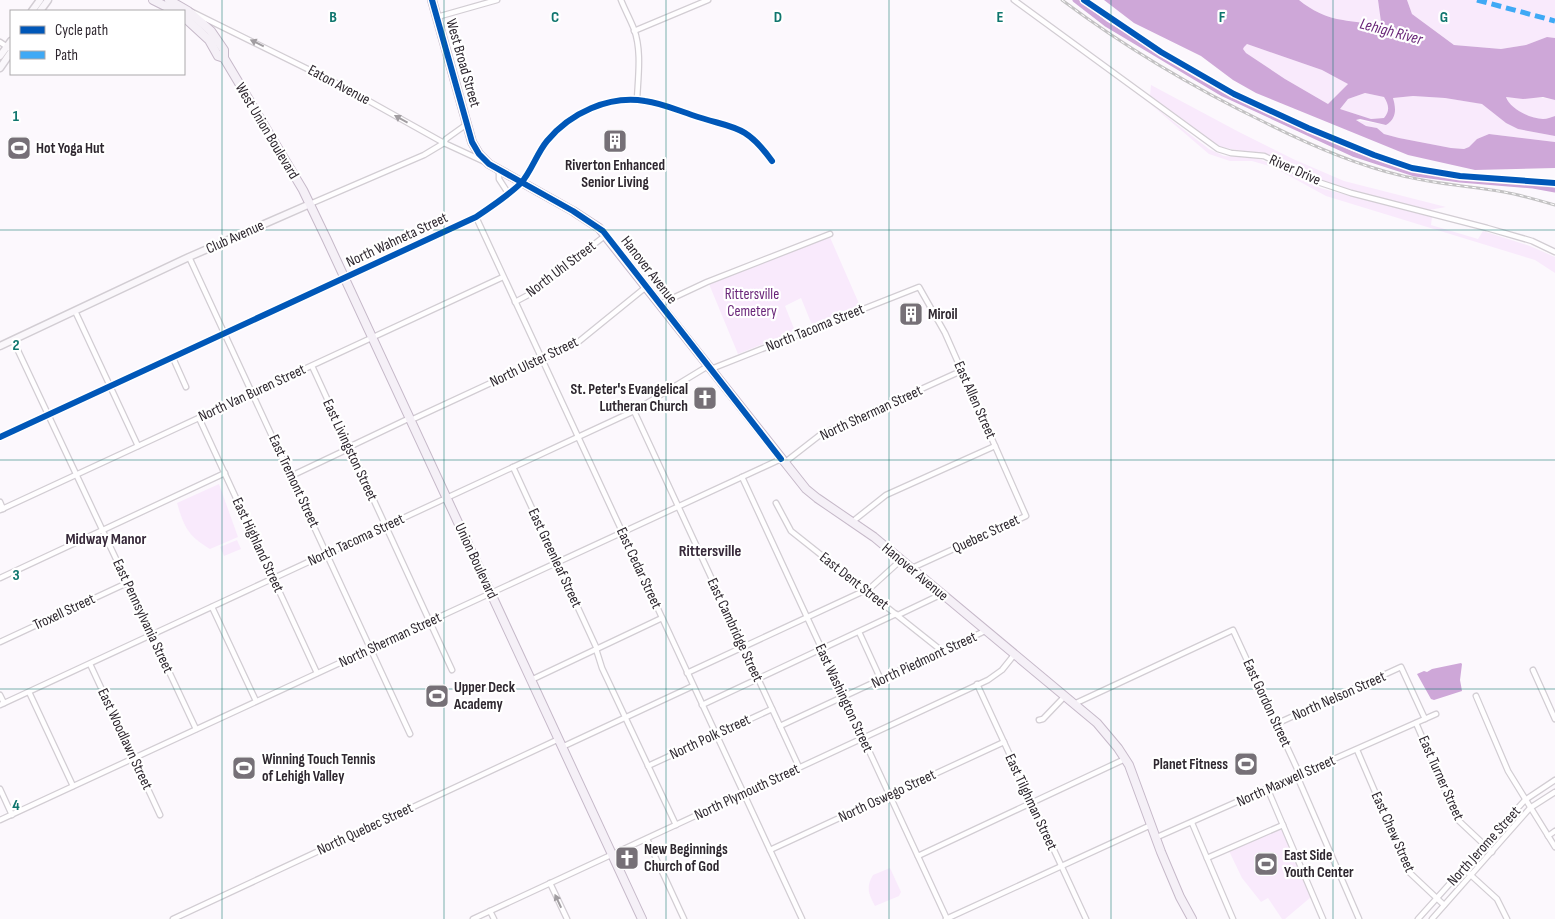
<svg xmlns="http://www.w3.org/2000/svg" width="1555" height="919" font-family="'Sofia Sans Condensed',sans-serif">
<rect width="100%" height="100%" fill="#fcf8fd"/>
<!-- green -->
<g fill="#f9eafc">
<path d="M1299 0H1378L1381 22 1374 26C1364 22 1353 22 1343 20 1327 18 1311 10 1299 0Z"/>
<polygon points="1407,0 1555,0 1555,38 1547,37 1526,45 1501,49 1454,45 1412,14"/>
<polygon points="1247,44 1322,70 1348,84 1328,104 1285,79 1246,53 1243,50 1243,47"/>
<polygon points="1151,85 1239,132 1293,159 1344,181 1446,207 1429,210 1360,193 1329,184 1272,157 1221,147 1209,140 1150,96"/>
<path d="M1365 93 1384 97C1389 105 1390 111 1384 118L1371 119 1340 109 1348 99Z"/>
<path d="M1413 96 1445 98 1483 104 1506 123 1518 129 1555 136V142L1489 134 1477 139 1469 147 1464 149 1451 148 1399 138 1384 134 1377 128 1366 126 1356 120 1386 125C1397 119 1396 109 1393 98Z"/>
<path d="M1506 97C1524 100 1537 95 1555 100V116C1551 117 1547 119 1543 119 1530 119 1510 109 1506 97Z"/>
<polygon points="1148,102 1209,149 1224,156 1256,158 1288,170 1320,188 1432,217 1431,225 1478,239 1483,231 1530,246 1555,257 1555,273 1535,260 1326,196 1273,167 1252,161 1230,161 1209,154"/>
<polygon points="829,235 860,306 812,325 801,298 785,306 795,331 738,354 709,284"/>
<path d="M219 484 238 537 210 549C188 536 184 527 177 503Z"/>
<polygon points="237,540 241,549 224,556 220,547"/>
<polygon points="1282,828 1311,897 1285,919 1282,919 1268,898 1261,902 1242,878 1229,851"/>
<path d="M890 868 901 892 899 896 875 906C868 893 866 887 873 875Z"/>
</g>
<!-- water -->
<g fill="#cea7d8" fill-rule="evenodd">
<path d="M1104 0H1299C1311 10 1327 18 1343 20 1353 22 1364 22 1374 26L1381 22 1378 0H1407L1412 14 1454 45 1501 49 1526 45 1547 37 1555 38V100L1543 97 1523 99 1506 97C1510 109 1531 119 1543 119 1547 119 1551 117 1555 116V136L1518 129 1506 123 1482 104 1445 98 1413 96 1393 98C1396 108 1397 119 1386 125L1360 119 1356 120 1366 126 1377 128 1384 134 1399 138 1451 148 1464 149 1469 147 1477 139 1489 134 1555 142V168L1475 170 1408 155 1256 93 1233 80 1201 56 1134 23ZM1247 44 1322 70 1348 84 1328 104 1285 79 1246 53 1243 49 1244 47ZM1365 93 1384 97C1389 105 1390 111 1384 118L1371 119 1340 109 1348 99Z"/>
<polygon points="1461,663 1462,664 1460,680 1462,691 1434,700 1431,699 1417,674 1424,671 1427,672 1432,669"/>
</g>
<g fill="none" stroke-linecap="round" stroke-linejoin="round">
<!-- canal -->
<polyline stroke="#cea7d8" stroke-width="5" points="1075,0 1106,24 1223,94 1353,154 1415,174 1460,180 1533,186 1555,190"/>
<!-- street casing -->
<g stroke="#d2cdd3" stroke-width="7">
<g id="street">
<path d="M621 0C625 10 630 19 634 29 642 51 638 77 637 100"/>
<polyline points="1014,0 1218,149 1231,153 1264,156 1318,182 1351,193 1487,228 1532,241 1555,252"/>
<polyline points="190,11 342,86 444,143 483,161"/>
<polyline points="437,17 497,0"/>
<polyline points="634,31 708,0"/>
<polyline points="0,42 9,48"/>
<polyline points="499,169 499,179 508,193"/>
<polyline points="310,204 424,155 444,143 446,139 467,124"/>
<polyline points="476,217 802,919"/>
<polyline points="189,257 410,734"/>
<polyline points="515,302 530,294 606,235"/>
<polyline points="660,304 707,282 830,234"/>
<polyline points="75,311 138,446"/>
<polyline points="13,340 196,729"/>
<polyline points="173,358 186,387"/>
<polyline points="312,366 452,670"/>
<polyline points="711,369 919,287 945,333 1026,516 912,568"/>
<polyline points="634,411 799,767"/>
<polyline points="199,418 317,673"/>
<polyline points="411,420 577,343 646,287"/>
<path d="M0 437 476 217C488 209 511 193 521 183 531 172 537 153 547 141 570 113 609 95 645 101 661 103 677 110 692 115 732 129 744 122 772 161"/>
<polyline points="349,447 410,418"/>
<polyline points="784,463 820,435 961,371"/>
<polyline points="513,467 597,649"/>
<polyline points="291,476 350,448"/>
<polyline points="742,477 947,919"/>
<polyline points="0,502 3,509"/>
<polyline points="776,503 791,531 942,651"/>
<polyline points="0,510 503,277"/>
<polyline points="852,522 886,495 995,446"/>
<polyline points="0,578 225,473"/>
<polyline points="867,591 901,560"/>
<polyline points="212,607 256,701"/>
<polyline points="898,615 942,594"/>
<polyline points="859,632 881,680"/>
<polyline points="0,642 127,583"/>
<polyline points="596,649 602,668 676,825"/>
<polyline points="90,664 160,815"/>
<polyline points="1533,670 1555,719"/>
<polyline points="687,673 866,590"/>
<polyline points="531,680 662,618"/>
<polyline points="977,684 1086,919"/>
<polyline points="29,692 73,786"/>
<polyline points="0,695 4,703"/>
<polyline points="1476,696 1508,771 1555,847"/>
<polyline points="1074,704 1233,630 1300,775"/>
<polyline points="0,705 634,411 708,366"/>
<polyline points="702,705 896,614"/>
<polyline points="1039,720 1043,719 1065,696"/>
<polyline points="1416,723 1458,820 1492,852"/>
<polyline points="1276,724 1401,667 1425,719"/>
<polyline points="780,726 985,631"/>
<polyline points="562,747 693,686"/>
<polyline points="1357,750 1410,873 1444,905"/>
<polyline points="648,766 772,709"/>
<polyline points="1297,776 1359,919"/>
<polyline points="0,789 12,815"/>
<polyline points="1268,790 1323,919"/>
<polyline points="0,820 781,459"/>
<polyline points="1192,823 1233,919"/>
<polyline points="1548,836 1555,831"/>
<polyline points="1155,838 1436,714"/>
<polyline points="647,839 684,919"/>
<polyline points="770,850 1004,742"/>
<polyline points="918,856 1125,759"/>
<polyline points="1207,858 1283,825"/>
<polyline points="1463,868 1497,899 1507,919"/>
<polyline points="550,883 567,919"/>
<polyline points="490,911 494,919"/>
<polyline points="173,919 559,739"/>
<polyline points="473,919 988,680 1002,670 1014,655"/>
<polyline points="946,919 1151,825"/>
<polyline points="1418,919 1525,800 1555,780"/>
<polyline points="1432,919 1530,808 1555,792"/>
</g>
</g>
<!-- secondary casing -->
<g stroke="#d2cdd3" stroke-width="9">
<g id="secondary">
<polyline points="32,11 40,0"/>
<polyline points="40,11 48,0"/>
<polyline points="0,56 11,41"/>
<polyline points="0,68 11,52"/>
<polyline points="0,346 189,257 310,204"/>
</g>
</g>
<!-- primary casing -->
<g stroke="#c6b9c9" stroke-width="10">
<g id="primary">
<polyline points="153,0 175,11"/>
<polyline points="169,0 188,11 211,31 224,50 224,58"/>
<polyline points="432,0 472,142 479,154 489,164 573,211 599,228 806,489 817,498 874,537 1097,723 1118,748 1129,765 1161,852 1180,897 1192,919"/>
<polyline points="184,17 209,40 218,56 224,58 303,190 327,240 642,919"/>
</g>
</g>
<!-- street -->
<use href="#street" stroke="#fffeff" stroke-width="4.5"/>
<!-- secondary -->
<use href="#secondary" stroke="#faf7fb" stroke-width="6"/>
<!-- primary -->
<use href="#primary" stroke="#f5f0f7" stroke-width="8"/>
<!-- rail casing -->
<g stroke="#c3c2c3" stroke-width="3">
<path id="rail" d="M1062 0C1126 48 1194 88 1266 123 1308 144 1353 164 1399 175 1434 184 1469 186 1504 192 1521 195 1538 200 1555 205"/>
</g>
<!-- rail -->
<use href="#rail" stroke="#fff" stroke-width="1" stroke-dasharray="4" stroke-linecap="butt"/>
<!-- quiet -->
<polyline stroke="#3fa9f5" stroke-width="5" stroke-dasharray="10 5" stroke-linecap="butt" points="1477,0 1555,21"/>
<!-- cycleway casing -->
<g stroke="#fff" stroke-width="9">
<g id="cycleway">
<polyline points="432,0 472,142 479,154 489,164 573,211 603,231 781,459"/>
<polyline points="1084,0 1161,52 1234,94 1308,128 1374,155 1412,168 1460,176 1555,183"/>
<path d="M0 437 476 217C488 209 511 193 521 183 531 172 537 153 547 141 570 113 609 95 645 101 661 103 677 110 692 115 732 129 744 122 772 161"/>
</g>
</g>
<!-- cycleway -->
<use href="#cycleway" stroke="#0057b8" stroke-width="6"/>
</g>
<!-- one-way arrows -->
<defs><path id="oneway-solid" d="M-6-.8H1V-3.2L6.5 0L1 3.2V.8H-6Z" transform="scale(1.25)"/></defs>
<g fill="#a19da1">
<use href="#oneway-solid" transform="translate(257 43) rotate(-154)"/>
<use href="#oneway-solid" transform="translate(401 119) rotate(-151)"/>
<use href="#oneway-solid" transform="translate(558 901) rotate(-115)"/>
</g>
<!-- grid -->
<path fill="none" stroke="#0f766e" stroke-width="1" stroke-opacity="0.55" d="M222 0V919M444 0V919M666 0V919M889 0V919M1111 0V919M1333 0V919M0 230H1555M0 460H1555M0 689H1555"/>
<!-- icons -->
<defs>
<g id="building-square" transform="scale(1.25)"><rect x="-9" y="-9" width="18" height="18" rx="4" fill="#767077" stroke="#fff"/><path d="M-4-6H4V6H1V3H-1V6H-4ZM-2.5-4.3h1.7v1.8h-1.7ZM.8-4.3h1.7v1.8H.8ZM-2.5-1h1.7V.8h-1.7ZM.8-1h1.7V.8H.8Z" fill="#fff"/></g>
<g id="stadium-square" transform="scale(1.25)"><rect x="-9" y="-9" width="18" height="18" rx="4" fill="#767077" stroke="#fff"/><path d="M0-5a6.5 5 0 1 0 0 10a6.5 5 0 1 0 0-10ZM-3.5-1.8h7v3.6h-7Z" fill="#fff"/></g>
<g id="church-square" transform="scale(1.25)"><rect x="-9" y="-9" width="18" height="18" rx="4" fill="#767077" stroke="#fff"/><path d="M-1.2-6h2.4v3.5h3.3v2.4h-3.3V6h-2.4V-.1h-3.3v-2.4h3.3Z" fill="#fff"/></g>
</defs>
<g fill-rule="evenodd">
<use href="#building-square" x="615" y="141"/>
<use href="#stadium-square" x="19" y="148"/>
<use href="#building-square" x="911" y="314"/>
<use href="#church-square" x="705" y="398"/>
<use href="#stadium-square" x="437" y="696"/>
<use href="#stadium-square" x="1246" y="764"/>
<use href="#stadium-square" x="244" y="768"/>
<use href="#church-square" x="627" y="858"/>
<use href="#stadium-square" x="1266" y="864"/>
</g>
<g text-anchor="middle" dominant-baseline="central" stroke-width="4.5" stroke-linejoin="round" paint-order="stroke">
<!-- street labels -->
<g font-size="15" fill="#2e272f" stroke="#fff">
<text transform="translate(463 63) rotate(74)">West Broad Street</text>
<text transform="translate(339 85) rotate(28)">Eaton Avenue</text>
<text transform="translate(267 131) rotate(59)">West Union Boulevard</text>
<text transform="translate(1295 170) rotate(24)">River Drive</text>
<text transform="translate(235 237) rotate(-24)">Club Avenue</text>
<text transform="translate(397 240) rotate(-25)">North Wahneta Street</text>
<text transform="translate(561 269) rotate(-37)">North Uhl Street</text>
<text transform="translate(649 270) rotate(52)">Hanover Avenue</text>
<text transform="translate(815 328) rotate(-22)">North Tacoma Street</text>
<text transform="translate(534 362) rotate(-26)">North Ulster Street</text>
<text transform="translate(252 393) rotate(-25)">North Van Buren Street</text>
<text transform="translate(975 400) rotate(66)">East Allen Street</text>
<text transform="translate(871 413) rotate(-25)">North Sherman Street</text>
<text transform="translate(350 450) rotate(65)">East Livingston Street</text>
<text transform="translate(294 481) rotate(65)">East Tremont Street</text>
<text transform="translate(986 534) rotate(-25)">Quebec Street</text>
<text transform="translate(356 540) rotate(-25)">North Tacoma Street</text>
<text transform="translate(258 545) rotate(65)">East Highland Street</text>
<text transform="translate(555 558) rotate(65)">East Greenleaf Street</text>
<text transform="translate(476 561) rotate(65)">Union Boulevard</text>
<text transform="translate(639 568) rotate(65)">East Cedar Street</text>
<text transform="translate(915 572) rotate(40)">Hanover Avenue</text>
<text transform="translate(854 581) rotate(38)">East Dent Street</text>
<text transform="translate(64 612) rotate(-25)">Troxell Street</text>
<text transform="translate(143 616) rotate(65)">East Pennsylvania Street</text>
<text transform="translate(735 630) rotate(65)">East Cambridge Street</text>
<text transform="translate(390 640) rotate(-25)">North Sherman Street</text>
<text transform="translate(924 660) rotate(-25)">North Piedmont Street</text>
<text transform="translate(1339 696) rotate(-24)">North Nelson Street</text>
<text transform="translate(844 698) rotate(65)">East Washington Street</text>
<text transform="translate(1267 703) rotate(65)">East Gordon Street</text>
<text transform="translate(710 737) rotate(-25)">North Polk Street</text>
<text transform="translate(125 739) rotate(65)">East Woodlawn Street</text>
<text transform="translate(1441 778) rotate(66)">East Turner Street</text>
<text transform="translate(1286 781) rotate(-24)">North Maxwell Street</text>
<text transform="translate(747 792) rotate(-25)">North Plymouth Street</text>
<text transform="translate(887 796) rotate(-25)">North Oswego Street</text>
<text transform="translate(1031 802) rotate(65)">East Tilghman Street</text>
<text transform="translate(365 829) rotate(-25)">North Quebec Street</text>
<text transform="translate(1393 832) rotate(66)">East Chew Street</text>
<text transform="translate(1484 846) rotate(-48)">North Jerome Street</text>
</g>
<!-- poi labels -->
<g font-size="15" font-weight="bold" fill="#2e272f" stroke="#fff" text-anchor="start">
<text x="36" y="148">Hot Yoga Hut</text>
<text x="615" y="165" text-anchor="middle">Riverton Enhanced<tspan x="615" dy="17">Senior Living</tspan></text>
<text x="928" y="314">Miroil</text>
<text x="688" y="389" text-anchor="end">St. Peter's Evangelical<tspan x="688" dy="17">Lutheran Church</tspan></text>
<text x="454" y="687">Upper Deck<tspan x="454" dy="17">Academy</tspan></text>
<text x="262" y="759">Winning Touch Tennis<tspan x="262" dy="17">of Lehigh Valley</tspan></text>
<text x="1228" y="764" text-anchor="end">Planet Fitness</text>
<text x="644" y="849">New Beginnings<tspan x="644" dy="17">Church of God</tspan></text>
<text x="1284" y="855">East Side<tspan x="1284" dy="17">Youth Center</tspan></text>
</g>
<!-- park labels -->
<g font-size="15" fill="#6a2679" stroke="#fff">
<text x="752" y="294">Rittersville<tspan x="752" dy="17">Cemetery</tspan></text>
</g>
<!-- water labels -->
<g font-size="16" font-style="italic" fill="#692678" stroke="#fff">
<text transform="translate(1391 32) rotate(15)">Lehigh River</text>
</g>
<!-- neighbourhood labels -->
<g font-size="16" font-weight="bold" fill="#37293a" stroke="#fff">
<text x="106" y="539">Midway Manor</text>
<text x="710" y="551">Rittersville</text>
</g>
</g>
<g font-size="16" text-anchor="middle" font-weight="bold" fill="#0f766e" stroke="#fff" stroke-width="4.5" stroke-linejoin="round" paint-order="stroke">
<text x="333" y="22">B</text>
<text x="555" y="22">C</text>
<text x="778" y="22">D</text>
<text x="1000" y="22">E</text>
<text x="1222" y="22">F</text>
<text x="1444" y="22">G</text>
<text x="16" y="121">1</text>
<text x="16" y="350">2</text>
<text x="16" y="580">3</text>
<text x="16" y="810">4</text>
</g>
<!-- legend -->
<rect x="10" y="10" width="175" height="65" fill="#ffffff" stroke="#aba9ac"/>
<rect x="20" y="26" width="25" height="8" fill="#0057b8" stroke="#aba9ac"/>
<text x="55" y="35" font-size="15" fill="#2e272f">Cycle path</text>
<rect x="20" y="51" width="25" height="8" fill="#3fa9f5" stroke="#aba9ac"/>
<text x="55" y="60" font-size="15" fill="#2e272f">Path</text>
</svg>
